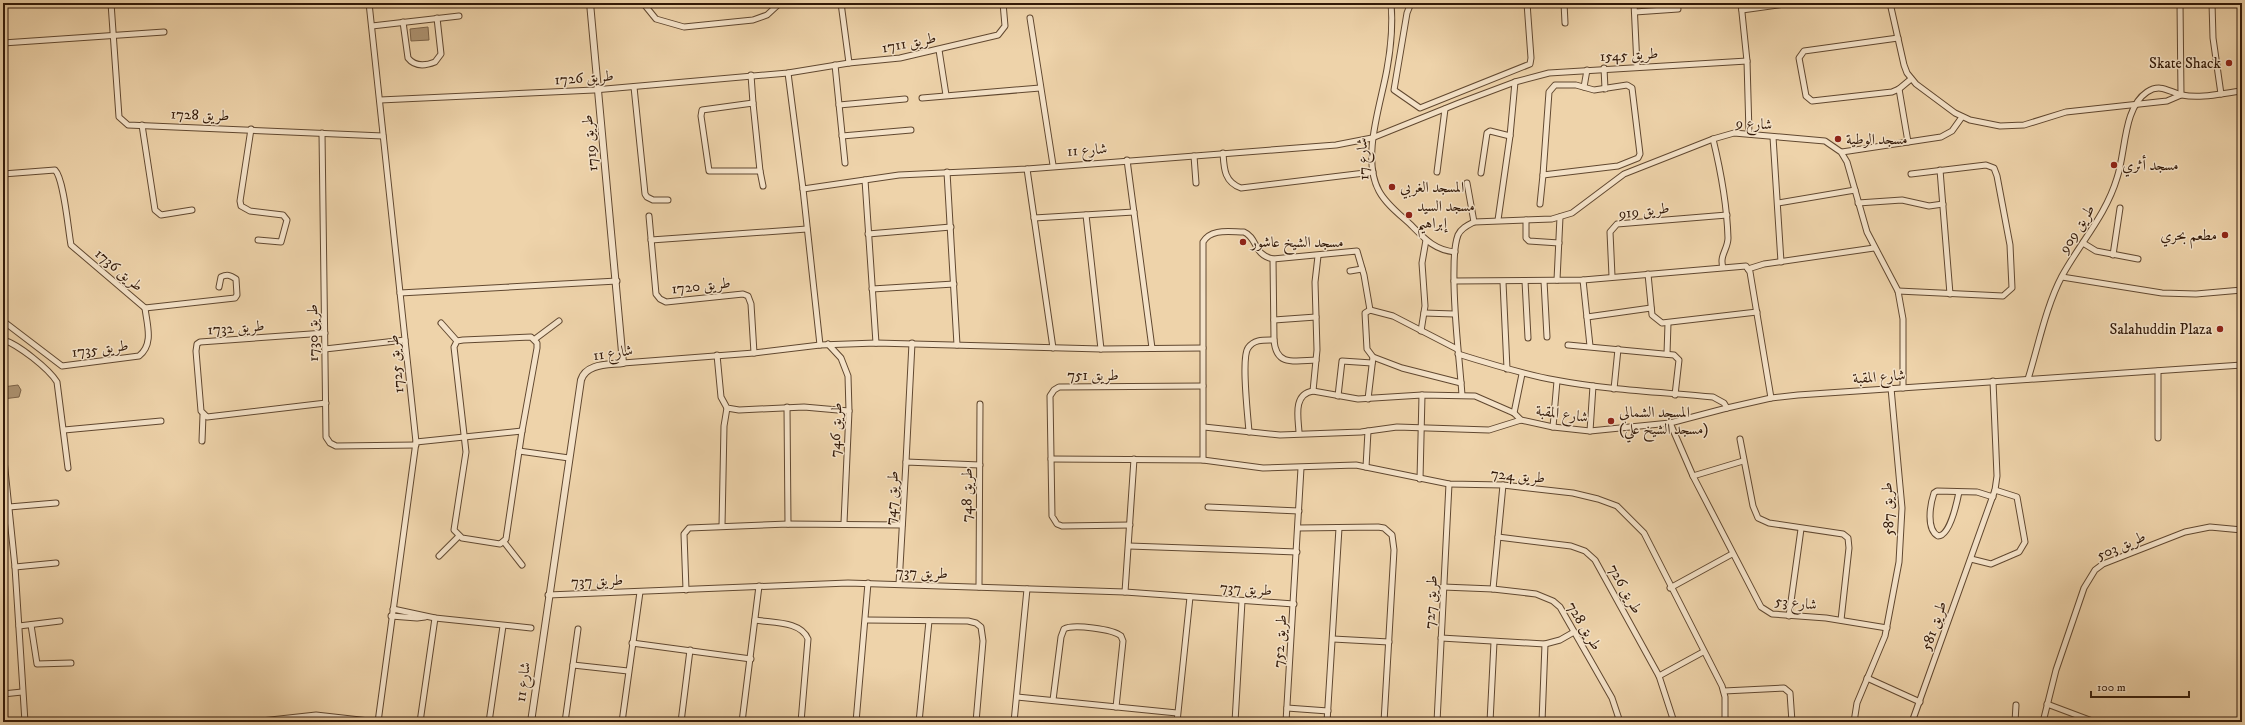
<svg xmlns="http://www.w3.org/2000/svg" width="2245" height="725" font-family="'IM FELL DW Pica',Amiri,serif">
<rect width="100%" height="100%" fill="#eed3aa"/>
<filter id="stains"><feTurbulence type="fractalNoise" baseFrequency=".005" numOctaves="4"/><feColorMatrix values="0 0 0 0 .2 0 0 0 0 .09 0 0 0 0 .02 0 0 0 .5 -.17"/></filter>
<radialGradient id="worn" r=".72"><stop offset=".6" stop-color="#630" stop-opacity="0"/><stop offset="1" stop-color="#630" stop-opacity=".3"/></radialGradient>
<!-- water -->
<g fill="#ae9473" stroke="#7c6348">
<polygon points="428,27 429,40 411,41 410,29"/>
<polygon points="18,385 21,390 19,397 3,399 3,387"/>
</g>
<g fill="none" stroke-linecap="round" stroke-linejoin="round">
<!-- minor casing -->
<g stroke="#614830" stroke-width="7">
<g id="minor">
<polyline points="111,3 119,117 128,125 383,136"/>
<polyline points="369,3 416,442 378,722"/>
<polyline points="643,3 656,19 684,27 753,20 767,15 780,3"/>
<polyline points="841,3 849,63"/>
<path d="M1391 3C1393 25 1391 47 1387 69 1381 104 1361 158 1379 191 1386 204 1399 214 1410 224 1424 238 1434 250 1455 252"/>
<polyline points="1411,3 1407,13 1394,90 1420,108 1530,64 1531,58 1527,3"/>
<polyline points="1564,3 1565,23"/>
<polyline points="1634,3 1637,66"/>
<polyline points="1741,3 1747,61 1749,133"/>
<polyline points="1890,3 1904,65 1907,73 1916,84 1955,113 1970,120 2000,126 2024,125 2066,112 2167,101 2181,95 2180,3"/>
<polyline points="2212,3 2213,38 2221,94"/>
<polyline points="1742,10 1792,3"/>
<polyline points="1635,12 1678,9"/>
<polyline points="1030,18 1053,165"/>
<path d="M403 22 408 58C415 67 425 66 435 62L441 54 437 18"/>
<polyline points="372,26 459,16"/>
<polyline points="1898,38 1804,51 1799,58 1806,96 1812,101 1892,92 1899,89 1911,79"/>
<polyline points="3,43 164,32"/>
<polyline points="939,50 946,95"/>
<polyline points="835,65 845,163"/>
<polyline points="1604,68 1605,89"/>
<polyline points="788,73 803,189 820,345"/>
<polyline points="751,75 753,103"/>
<polygon points="1555,85 1576,85 1594,90 1627,85 1632,88 1640,154 1638,158 1618,166 1543,175 1549,92"/>
<polyline points="634,87 645,194 647,197 653,200 668,200"/>
<polyline points="1584,87 1587,70"/>
<polyline points="1899,89 1908,142"/>
<polyline points="922,98 1040,88"/>
<polyline points="380,100 594,90 788,73 849,63 900,58 998,35 1005,26 1003,3"/>
<polygon points="753,103 760,171 709,171 701,116 702,110"/>
<polyline points="839,105 905,99"/>
<polyline points="142,125 155,210 161,215 192,210"/>
<polyline points="251,129 240,201 241,206 250,211 283,215 287,220 281,242 258,240"/>
<polyline points="322,133 326,437 330,443 336,446 416,445"/>
<polyline points="842,136 911,130"/>
<polyline points="1773,137 1781,262"/>
<path d="M1713 139C1721 172 1727 204 1728 238 1728 249 1719 256 1723 267"/>
<polyline points="1842,152 1941,137 1952,131 1962,117"/>
<path d="M1223 153C1224 168 1224 182 1241 188L1373 172"/>
<polyline points="1194,156 1196,183"/>
<polyline points="1127,160 1152,348"/>
<polyline points="1027,169 1053,348"/>
<polyline points="1940,170 1950,294"/>
<polyline points="760,171 763,186"/>
<polyline points="947,172 957,345"/>
<polyline points="1437,172 1445,109"/>
<polyline points="1481,173 1487,133 1490,131 1510,136"/>
<path d="M3 174 55 170C64 179 68 229 71 245L145 308"/>
<polyline points="865,180 876,343"/>
<polyline points="1467,183 1474,222"/>
<polyline points="803,189 899,175 1027,169 1336,145 1372,138 1459,103 1515,82 1549,73 1747,61"/>
<polyline points="1778,203 1855,190"/>
<polyline points="1858,203 1902,200 1929,206 1943,204"/>
<polyline points="1540,204 1543,175"/>
<polyline points="1086,215 1101,349"/>
<polyline points="649,216 656,294 660,299 666,302 743,294 748,296 751,304 754,353"/>
<polyline points="1034,218 1134,212"/>
<polyline points="1498,220 1510,136 1515,82"/>
<polyline points="1526,220 1526,238 1529,241 1559,243"/>
<polyline points="868,234 951,227"/>
<polyline points="651,240 807,229"/>
<polyline points="2083,243 2096,251 2138,259"/>
<polyline points="2113,255 2120,208"/>
<path d="M1273 259 1274 340C1276 367 1295 361 1316 360"/>
<polyline points="1748,269 1764,264 1874,248"/>
<polyline points="1350,271 1362,269"/>
<polyline points="1648,274 1652,315 1662,323 1757,312"/>
<polyline points="1612,276 1610,232 1617,224 1727,215"/>
<polyline points="2062,277 2162,293 2196,294 2242,290"/>
<polyline points="1557,280 1560,217"/>
<polyline points="1583,280 1590,346"/>
<polyline points="1454,281 1583,280 1746,266 1750,272 1771,398"/>
<polyline points="1525,281 1528,338"/>
<polyline points="1544,281 1547,337"/>
<polyline points="1503,282 1507,369"/>
<polyline points="872,289 954,284"/>
<polyline points="1898,291 2003,296 2012,288 2010,245 1997,176 1994,168 1986,165 1911,174"/>
<polyline points="400,293 617,281"/>
<path d="M145 308 235 298 237 295 236 279C230 275 227 274 221 277L219 287"/>
<polyline points="1370,310 1393,316 1457,349"/>
<polyline points="1424,313 1454,314"/>
<polyline points="1587,317 1651,308"/>
<polyline points="1274,320 1316,317"/>
<path d="M3 321 62 366 139 356C154 344 147 325 145 308"/>
<polyline points="441,323 457,341"/>
<polyline points="1421,331 1425,306 1422,263 1426,240"/>
<polyline points="325,333 200,342 197,344 196,351 201,411 207,417 326,403"/>
<polygon points="531,337 537,343 537,348 522,431 506,539 500,544 462,538 454,530 466,452 454,347 457,341 463,340"/>
<polyline points="535,339 559,321"/>
<path d="M3 340C18 344 49 369 57 382L68 468"/>
<polyline points="828,344 841,358 848,376 849,411 844,523"/>
<polyline points="1568,345 1674,355 1679,360 1675,395"/>
<polyline points="325,349 405,340"/>
<path d="M1458 354C1490 364 1522 374 1555 380 1607 390 1660 392 1713 397L1724 403 1727 408"/>
<polyline points="1667,354 1668,323"/>
<polyline points="717,355 721,397 727,408 739,410 804,407 849,411"/>
<polyline points="1373,357 1402,368 1461,383"/>
<polyline points="623,363 754,353 820,345 876,343 1101,349 1203,348"/>
<polyline points="2158,371 2158,438"/>
<path d="M2028 379C2038 347 2046 306 2062 276 2080 243 2106 215 2117 178 2126 152 2123 108 2147 92 2161 83 2169 92 2182 95 2201 99 2223 93 2242 91"/>
<polyline points="1614,389 1618,349"/>
<polyline points="1313,391 1317,350 1315,282 1318,256"/>
<path d="M1462 395C1459 353 1453 311 1454 269 1454 258 1454 246 1458 235 1461 228 1468 225 1474 222L1552 219 1572 213 1624 174 1713 139 1734 133 1825 141 1841 152 1847 162 1867 232 1898 291 1903 319V388"/>
<polyline points="1338,396 1342,361 1372,363"/>
<polyline points="1368,399 1373,357 1367,349 1365,313 1370,310"/>
<polyline points="787,407 788,524"/>
<polyline points="1514,413 1522,374"/>
<polyline points="1670,423 1693,476 1761,607 1772,614 1826,618 1887,628"/>
<polyline points="1204,427 1280,435 1361,432 1397,427 1489,430 1521,420"/>
<polyline points="1553,427 1557,381"/>
<polyline points="64,430 161,421"/>
<polyline points="1590,431 1593,386"/>
<path d="M1249 432C1248 417 1241 358 1248 348 1254 339 1264 340 1274 340"/>
<path d="M1299 432C1298 417 1293 394 1313 391L1358 399 1422 395 1475 396 1514 413 1521 420 1553 427 1590 431 1670 423 1727 408 1771 398 1798 395 2242 365"/>
<polyline points="1740,439 1753,506 1758,518 1769,523 1843,534 1848,538 1849,548 1841,620"/>
<polyline points="202,441 203,415"/>
<polyline points="416,442 522,431"/>
<polyline points="3,450 15,567 25,722"/>
<polyline points="519,451 569,458"/>
<polyline points="1051,459 1203,460 1263,468 1356,465 1449,484 1503,485 1573,493 1598,499 1617,506 1644,533 1722,686 1725,697 1725,722"/>
<path d="M1203 460V242C1211 228 1230 232 1244 232 1258 238 1253 255 1273 259L1357 251 1364 275 1370 310"/>
<polyline points="906,462 912,343"/>
<polyline points="1366,467 1368,431"/>
<polyline points="1693,476 1743,461"/>
<polyline points="1420,479 1422,395"/>
<path d="M1959 492C1957 502 1950 536 1938 536 1926 529 1930 505 1934 493L1937 491 1977 492 1993 497"/>
<polyline points="9,507 56,503"/>
<polyline points="1208,507 1299,511"/>
<polyline points="1130,525 1062,526 1057,524 1052,516 1050,396 1054,390 1059,387 1203,386"/>
<polyline points="722,526 724,426 727,408"/>
<polyline points="1298,528 1378,527 1384,528 1392,535 1394,550 1384,722"/>
<polyline points="1498,537 1571,546 1585,551 1595,560 1659,676 1674,722"/>
<polyline points="504,542 522,565"/>
<polyline points="1129,546 1297,552"/>
<polyline points="439,556 458,537"/>
<polyline points="1971,559 1991,564 2019,552 2025,542 2017,497 1995,490"/>
<polyline points="15,567 56,563"/>
<polyline points="899,584 906,462 980,465"/>
<polyline points="979,587 980,404"/>
<polyline points="1443,587 1493,589 1536,594 1553,601 1560,607 1612,698 1620,722"/>
<polyline points="1670,588 1732,554"/>
<polyline points="1493,589 1503,485"/>
<polyline points="686,590 684,534 689,528 788,524 902,525"/>
<polyline points="1125,592 1134,459"/>
<polyline points="548,595 848,583 1125,592 1294,604"/>
<polyline points="393,609 435,618 531,628"/>
<polyline points="391,616 417,618 425,617"/>
<polyline points="1789,616 1801,529"/>
<path d="M755 620C773 623 801 621 808 639L801 722"/>
<polyline points="866,620 968,621 976,623 981,627 983,641 976,722"/>
<polyline points="31,625 37,664 71,663"/>
<polyline points="19,626 60,621"/>
<polyline points="1441,638 1545,644 1560,640 1574,632"/>
<polyline points="1333,639 1389,642"/>
<polyline points="632,643 751,659"/>
<polyline points="573,665 628,671"/>
<polyline points="1659,676 1703,652"/>
<polyline points="1867,678 1920,702"/>
<polyline points="1724,691 1784,688 1790,693 1792,722"/>
<polyline points="3,694 22,692"/>
<polyline points="1017,697 1177,713"/>
<path d="M1053 700 1061 637 1064 629C1073 624 1113 629 1121 636L1123 641 1116 707"/>
<polyline points="2047,704 2095,722"/>
<polyline points="1287,708 1328,711"/>
<polyline points="251,722 316,715 378,722"/>
<polyline points="420,722 435,618"/>
<polyline points="489,722 503,626"/>
<polyline points="565,722 578,629"/>
<polyline points="622,722 640,592"/>
<polyline points="681,722 690,650"/>
<polyline points="742,722 759,586"/>
<polyline points="856,722 868,583"/>
<polyline points="919,722 929,621"/>
<polyline points="1014,722 1027,589"/>
<polyline points="1177,722 1190,597"/>
<polyline points="1235,722 1242,601"/>
<polyline points="1286,722 1301,468"/>
<polyline points="1327,722 1339,528"/>
<polyline points="1437,722 1449,484"/>
<polyline points="1490,722 1494,642"/>
<polyline points="1542,722 1545,644"/>
<polyline points="1854,722 1857,703 1885,636 1899,562 1902,508 1891,388"/>
<polyline points="1912,722 1995,490 1997,476 1993,381"/>
<polyline points="2015,722 2016,705"/>
<polyline points="2043,722 2056,670 2084,588 2095,570 2103,564 2185,532 2210,527 2242,530"/>
</g>
</g>
<!-- tertiary casing -->
<g stroke="#614830" stroke-width="8">
<path id="tertiary" d="M531 722 581 380C586 363 609 365 623 363L590 3"/>
</g>
<!-- minor -->
<use href="#minor" stroke="#f4e2c8" stroke-width="5"/>
<!-- tertiary -->
<use href="#tertiary" stroke="#f4e2c8" stroke-width="6"/>
</g>
<!-- markers -->
<g fill="#8f2418" stroke="#f4e2c8" stroke-width="1.5">
<circle cx="2229" cy="63" r="4"/>
<circle cx="1838" cy="139" r="4"/>
<circle cx="2114" cy="165" r="4"/>
<circle cx="1392" cy="187" r="4"/>
<circle cx="1409" cy="215" r="4"/>
<circle cx="2225" cy="235" r="4"/>
<circle cx="1243" cy="242" r="4"/>
<circle cx="2220" cy="329" r="4"/>
<circle cx="1611" cy="421" r="4"/>
</g>
<g text-anchor="middle" dominant-baseline="central" stroke-width="3" stroke-linejoin="round" paint-order="stroke">
<!-- street labels -->
<g font-size="15" fill="#321908" stroke="#f4e2c8">
<text transform="translate(909 43) rotate(-11)">طريق 1711</text>
<text transform="translate(1629 55) rotate(-3)">طريق 1545</text>
<text transform="translate(584 78) rotate(-4)">طريق 1726</text>
<text transform="translate(200 115) rotate(2)">طريق 1728</text>
<text transform="translate(1754 124) rotate(3)">شارع 9</text>
<text transform="translate(590 143) rotate(-96)">طريق 1719</text>
<text transform="translate(1087 150) rotate(-4)">شارع 11</text>
<text transform="translate(1363 159) rotate(-93)">شارع 17</text>
<text transform="translate(1644 211) rotate(-7)">طريق 919</text>
<text transform="translate(2077 229) rotate(-58)">طريق 909</text>
<text transform="translate(119 270) rotate(40)">طريق 1736</text>
<text transform="translate(701 286) rotate(-6)">طريق 1720</text>
<text transform="translate(236 328) rotate(-4)">طريق 1732</text>
<text transform="translate(313 333) rotate(-91)">طريق 1730</text>
<text transform="translate(100 349) rotate(-7)">طريق 1735</text>
<text transform="translate(613 353) rotate(-8)">شارع 11</text>
<text transform="translate(396 364) rotate(-96)">طريق 1725</text>
<text x="1093" y="375">طريق 751</text>
<text transform="translate(1879 377) rotate(-4)">شارع المقبة</text>
<text transform="translate(1562 414) rotate(8)">شارع المقبة</text>
<text transform="translate(836 430) rotate(-88)">طريق 746</text>
<text transform="translate(1518 476) rotate(5)">طريق 724</text>
<text transform="translate(967 495) rotate(-89)">طريق 748</text>
<text transform="translate(892 498) rotate(-87)">طريق 747</text>
<text transform="translate(1888 509) rotate(-92)">طريق 587</text>
<text transform="translate(2121 546) rotate(-23)">طريق 503</text>
<text transform="translate(922 573) rotate(2)">طريق 737</text>
<text transform="translate(597 581) rotate(-2)">طريق 737</text>
<text transform="translate(1246 589) rotate(4)">طريق 737</text>
<text transform="translate(1625 589) rotate(61)">طريق 726</text>
<text transform="translate(1431 602) rotate(-87)">طريق 727</text>
<text transform="translate(1796 603) rotate(6)">شارع 53</text>
<text transform="translate(1584 626) rotate(59)">طريق 728</text>
<text transform="translate(1934 626) rotate(-71)">طريق 581</text>
<text transform="translate(1280 641) rotate(-86)">طريق 752</text>
<text transform="translate(523 682) rotate(-82)">شارع 11</text>
</g>
<!-- poi labels -->
<g font-size="15" fill="#321908" stroke="#f4e2c8" text-anchor="start">
<text x="2221" y="63" text-anchor="end">Skate Shack</text>
<text x="1846" y="139">مسجد الوطية</text>
<text x="2122" y="165">مسجد أثري</text>
<text x="1400" y="187">المسجد الغربي</text>
<text x="1417" y="206">مسجد السيد<tspan x="1417" dy="17">إبراهيم</tspan></text>
<text x="2217" y="235" text-anchor="end">مطعم بحري</text>
<text x="1251" y="242">مسجد الشيخ عاشور</text>
<text x="2212" y="329" text-anchor="end">Salahuddin Plaza</text>
<text x="1619" y="412">المسجد الشمالي<tspan x="1619" dy="17">(مسجد الشيخ علي)</tspan></text>
</g>
</g>
<!-- margin -->
<rect width="2245" height="725" fill="none" stroke="#eed3aa" stroke-width="16"/>
<rect x="4" y="4" width="2237" height="717" fill="none" stroke="#321908" stroke-width="2"/>
<rect x="8" y="8" width="2229" height="709" fill="none" stroke="#321908"/>
<!-- scale -->
<path d="M2091 691v6h98v-6" fill="none" stroke="#321908" stroke-width="2"/>
<text x="2097" y="691" font-size="12" fill="#321908" stroke="#f4e2c8" stroke-width="3" paint-order="stroke">100 m</text>
<rect width="100%" height="100%" filter="url(#stains)"/>
<rect width="100%" height="100%" fill="url(#worn)"/>
</svg>
